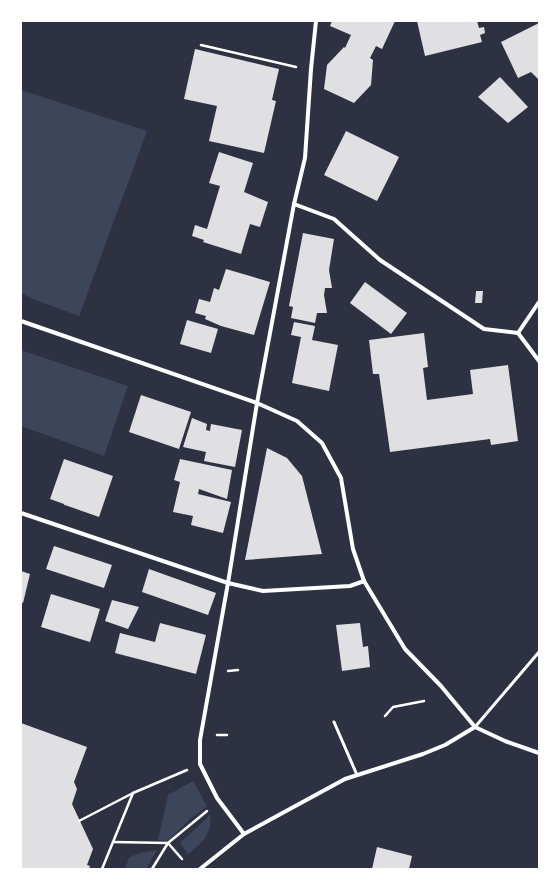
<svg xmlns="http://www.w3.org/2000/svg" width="560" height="890" font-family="'Open Sans',sans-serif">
<rect width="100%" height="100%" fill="#2d3142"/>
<!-- green -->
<g fill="#3c4559">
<polygon points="21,90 147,131 79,316 33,299 21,293"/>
<polygon points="21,350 128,386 104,456 21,426"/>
<polygon points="193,781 207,806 190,819 168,841 158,840 168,795"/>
<path d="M210 815C213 833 202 843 188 854L180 843Z"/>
<polygon points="157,850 146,869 125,869 129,858 139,853"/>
</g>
<!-- building -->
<g fill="#e0e0e3">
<polygon points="332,21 395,21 382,49 376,46 370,58 373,60 371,85 354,103 324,89 327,65 344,47 345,48 351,35 330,26"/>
<polygon points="417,21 477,21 479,28 484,27 485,33 480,35 482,42 425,56"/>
<polygon points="539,23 539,80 531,72 518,78 501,42"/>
<polygon points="195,49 279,69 272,100 276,101 264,153 209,141 217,106 184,99"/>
<polygon points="500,77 528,107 508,123 478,97"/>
<polygon points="346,131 399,157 377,201 324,175"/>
<polygon points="219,152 253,163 244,192 268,202 260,227 250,224 241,254 203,242 204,240 192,236 195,225 207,229 220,186 209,183"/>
<polygon points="303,233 334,239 329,270 332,288 325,288 324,295 327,313 317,313 315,323 291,318 293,307 289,306"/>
<polygon points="226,269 270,282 254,335 221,326 205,319 206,316 195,313 199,299 210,302 214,288 219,290"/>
<polygon points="365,282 407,313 391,334 350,303"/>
<polygon points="476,291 483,291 482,303 475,303"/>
<polygon points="187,320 218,329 211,353 180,344"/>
<polygon points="294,322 315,326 312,340 338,345 329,391 292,383 301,337 291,335"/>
<polygon points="424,333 428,367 423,368 427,400 473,394 470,370 508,365 518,441 491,445 490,439 390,452 379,374 373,374 369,340"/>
<polygon points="141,395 191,412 179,449 129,432"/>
<polygon points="192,418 207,424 206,430 210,431 211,424 242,430 235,467 204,461 206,452 183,447"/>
<polygon points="267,448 287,458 302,476 322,554 245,560"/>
<polygon points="64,459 113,476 99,517 65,505 65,506 64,504 50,499"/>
<polygon points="180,459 232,470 227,499 199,489 198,494 231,502 223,533 191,525 193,516 173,512 180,482 174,480"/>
<polygon points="54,546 112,565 104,588 46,569"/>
<polygon points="149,569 216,593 208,615 142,592"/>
<polygon points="21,571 30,574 23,603 21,602"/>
<polygon points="51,594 100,609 90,642 41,627"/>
<polygon points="112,600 139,607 128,629 105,621"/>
<polygon points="160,623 206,635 196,674 115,653 120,633 155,642"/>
<polygon points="360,623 363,647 368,646 370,667 342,671 336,625"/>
<polygon points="21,723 87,747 74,782 77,789 72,804 93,849 87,865 90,866 89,869 21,869"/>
<polygon points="377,847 412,856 409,869 372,869"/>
</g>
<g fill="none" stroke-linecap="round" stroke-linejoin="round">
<!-- path -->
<g stroke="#fff" stroke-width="2.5">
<polyline points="201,45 296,67"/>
<polyline points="228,671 238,670"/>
<polyline points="385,716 393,707 424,701"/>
<polyline points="217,735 227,735"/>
<polyline points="79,821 133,793 187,770"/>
<polyline points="113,842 168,843 182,859"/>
<polyline points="102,869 133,793"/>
<polyline points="152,869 168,843 207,811"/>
</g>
<!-- service -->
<g stroke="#fff" stroke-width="3">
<polyline points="334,722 357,775"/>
<polyline points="475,727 539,652"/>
</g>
<!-- minor -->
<g stroke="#fff" stroke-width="4">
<polyline points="294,204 334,219 380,260 484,329 518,333 539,361"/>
<polyline points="21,321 257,403 297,421 322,443 341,478 353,549 364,581 405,649 441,686 475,727 505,741 539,753"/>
<polyline points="518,333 539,302"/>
<polyline points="21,513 228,583 263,591 350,586 364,581"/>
<polyline points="244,834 217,798 200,764 200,740 228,583 257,403 294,204 305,158 311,69 316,21"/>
<polyline points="200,869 244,834 345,779 423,754 445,745 475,727"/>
</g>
</g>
<!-- border -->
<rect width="560" height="890" fill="none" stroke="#ffffff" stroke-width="44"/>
</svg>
